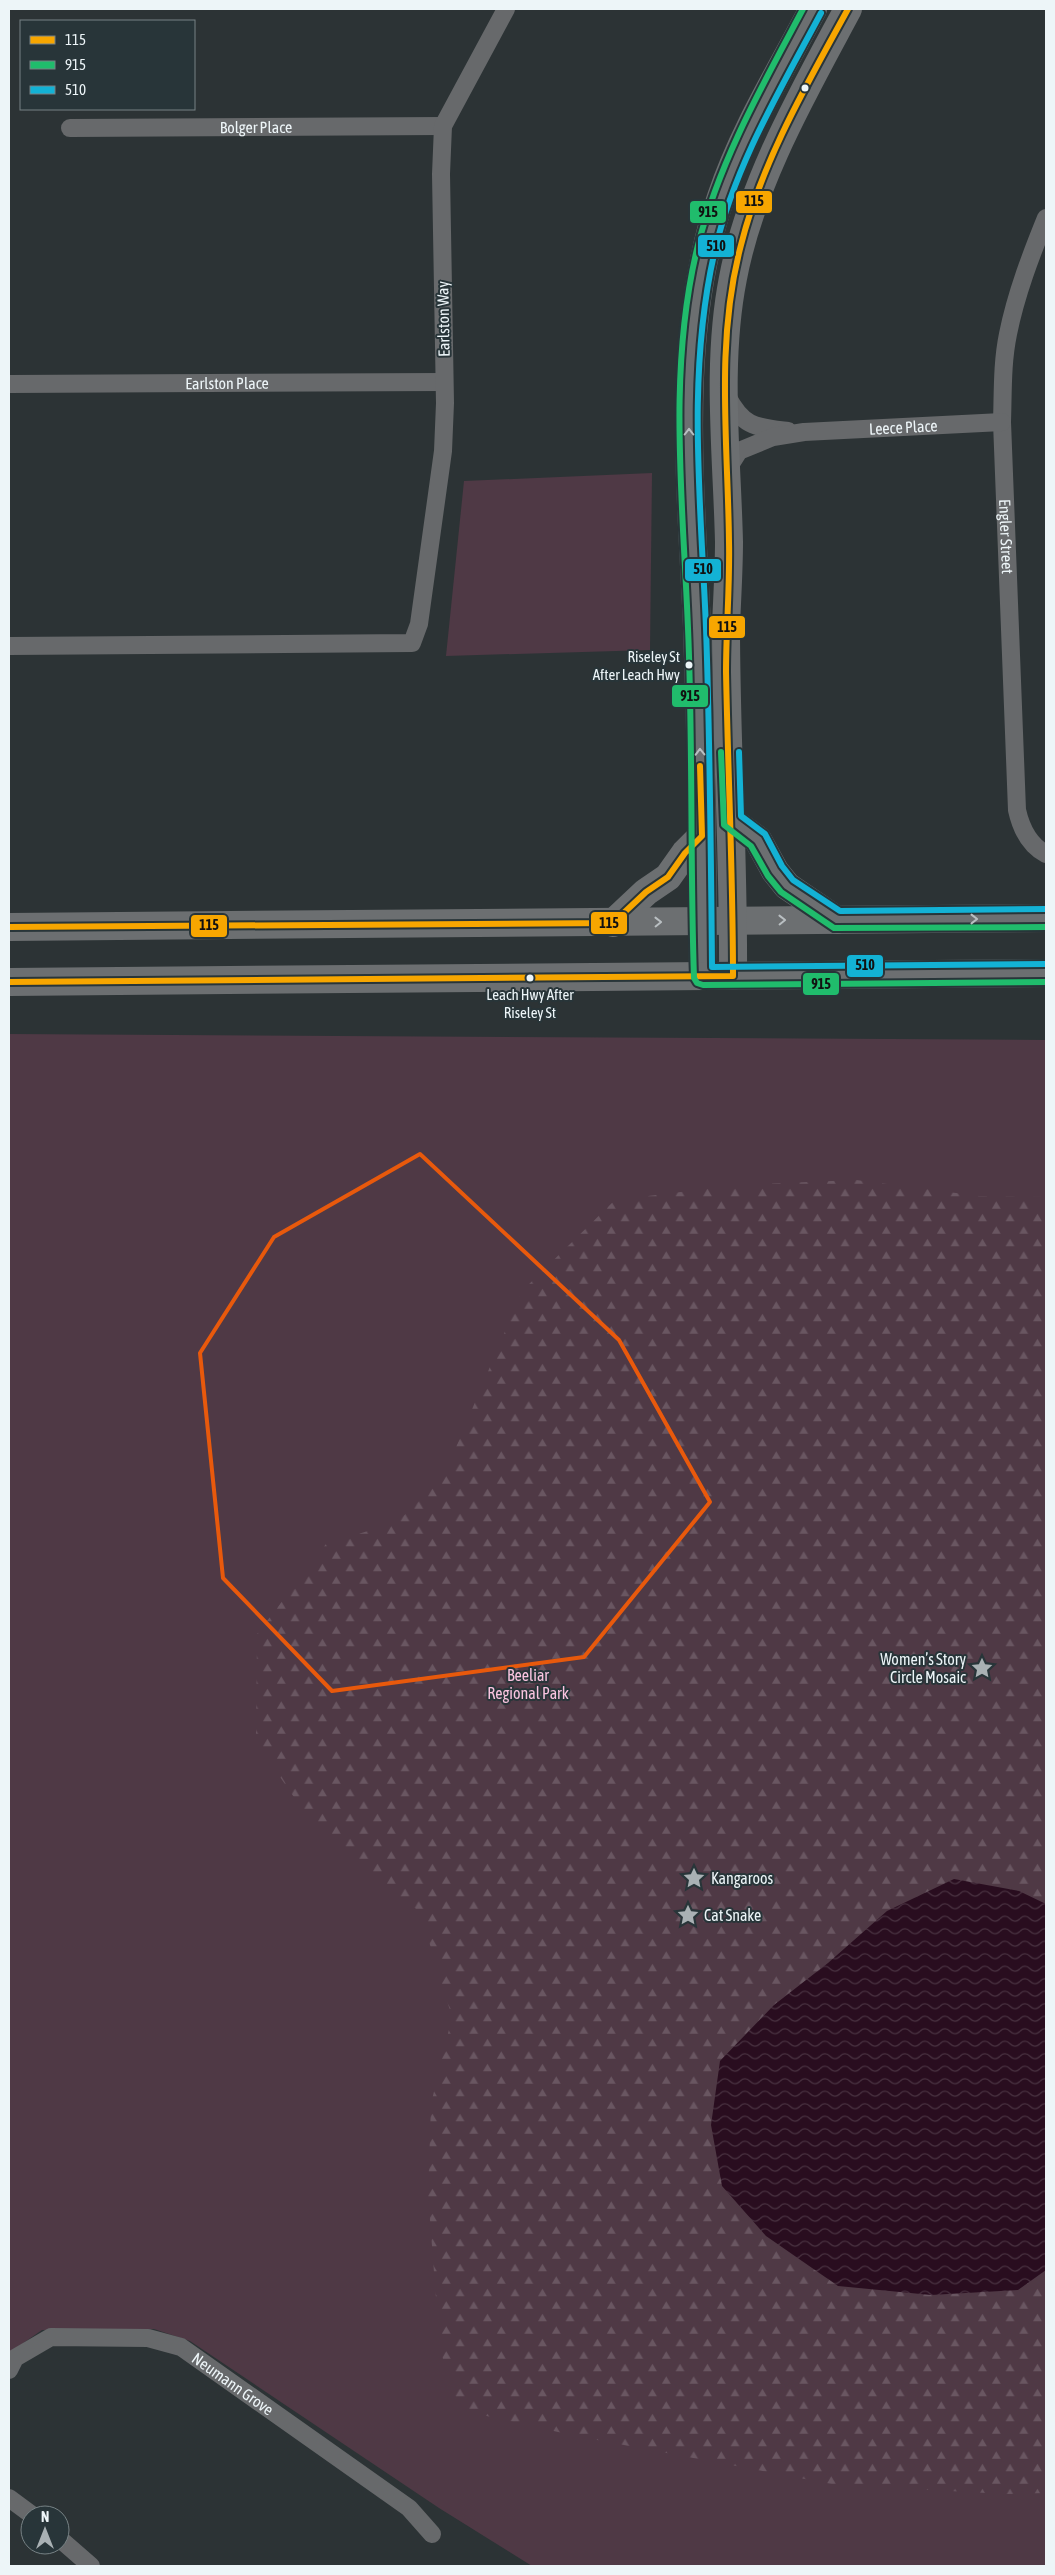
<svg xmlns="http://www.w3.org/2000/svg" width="1055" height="2575" font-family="'Asap Condensed',sans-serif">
<defs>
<pattern id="forest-firs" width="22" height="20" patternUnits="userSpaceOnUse" patternTransform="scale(1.25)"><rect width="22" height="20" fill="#4f3945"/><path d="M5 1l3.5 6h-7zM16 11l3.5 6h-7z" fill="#695661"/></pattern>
<pattern id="water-waves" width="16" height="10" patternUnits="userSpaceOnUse" patternTransform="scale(1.25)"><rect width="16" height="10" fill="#290d1f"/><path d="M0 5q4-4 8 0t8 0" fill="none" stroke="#483140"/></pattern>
</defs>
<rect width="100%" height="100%" fill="#2c3335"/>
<!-- green -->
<g fill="#4f3945">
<polygon points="652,473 650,650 446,656 464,481"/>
<polygon points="9,1034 1046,1040 1046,2566 532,2566 439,2508 190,2341 154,2329 42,2330 9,2353"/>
</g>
<!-- forest -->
<polygon fill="url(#forest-firs)" points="856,1180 979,1196 1046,1197 1046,1904 1019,1891 828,1963 774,2005 720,2061 711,2125 723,2186 766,2236 1018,2290 1046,2270 1046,2493 1006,2494 837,2485 576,2436 460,2410 440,2350 428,2194 431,2104 452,2017 420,1912 320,1835 256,1742 257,1634 326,1544 397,1522 443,1478 522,1291 615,1200 739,1185"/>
<!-- water -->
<polygon fill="url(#water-waves)" points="954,1879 1019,1891 1046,1904 1046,2270 1018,2290 931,2295 838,2286 766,2236 722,2186 711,2125 720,2061 774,2005 828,1963 887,1911"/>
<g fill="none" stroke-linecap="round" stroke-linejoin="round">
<!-- street -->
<g stroke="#67696b" stroke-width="18">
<path id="s1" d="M70 128 443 126"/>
<path id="s2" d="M1046 218C1031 255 1016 294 1008 334 1002 363 1003 392 1002 422L1017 810C1021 828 1029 845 1046 854"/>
<path id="s3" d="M9 384 444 382"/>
<path d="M727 396C743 427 755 427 788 431"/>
<path id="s4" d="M727 470 739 451 773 437 804 432 1002 422"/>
<polyline points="9,646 412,643 419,624 443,451 445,403 441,174 443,126 506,9"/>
<path id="s5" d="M9 2370 15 2358 51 2337 148 2338 181 2347 409 2508 432 2534"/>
<polyline points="9,2498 32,2515"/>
<polyline points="60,2539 91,2566"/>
</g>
<!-- highway -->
<g stroke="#6c6f71" stroke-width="28">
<polyline points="732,821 758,840 775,871 787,886 837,920"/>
<polyline points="613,923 646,892 668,877 685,853 702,836"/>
<polyline points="9,927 1046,918"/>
<path d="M703 976C703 860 701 743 697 627 691 485 674 334 721 197 743 131 781 70 813 9"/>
<path d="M733 976C734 859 726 743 726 627 727 599 729 570 729 542 727 455 716 364 733 278 751 183 803 93 848 9"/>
<polyline points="9,982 1046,973"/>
</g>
<!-- bus-1 casing -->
<g stroke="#283539" stroke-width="10">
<g id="bus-1">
<polyline points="9,927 613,923 646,892 668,877 685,853 702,836 700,766"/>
<path d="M9 982 733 976C733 875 728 773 726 672 726 629 730 585 729 542 728 442 715 343 741 245 762 161 807 84 848 9"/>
</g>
</g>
<!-- bus-2 casing -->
<g stroke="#283539" stroke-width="10">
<g id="bus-2">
<path d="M803 9C762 86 720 160 698 245 667 370 683 502 688 628 693 745 690 861 694 978L697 983 703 985 1046 982"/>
<polyline points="721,752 724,825 751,846 768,876 781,892 834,928 1046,927"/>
</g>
</g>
<!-- bus-3 casing -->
<g stroke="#283539" stroke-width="10">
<g id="bus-3">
<path d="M821 13C780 90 735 165 715 250 686 374 701 503 706 628 710 741 711 854 712 967L1046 964"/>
<polyline points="739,752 741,816 765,834 782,866 793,880 840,911 1046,909"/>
</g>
</g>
<!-- bus-1 -->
<use href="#bus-1" stroke="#f7a600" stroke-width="6"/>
<!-- bus-2 -->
<use href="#bus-2" stroke="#20bc6c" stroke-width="6"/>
<!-- bus-3 -->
<use href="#bus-3" stroke="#13b2d5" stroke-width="6"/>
</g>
<!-- one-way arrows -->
<defs><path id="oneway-chevron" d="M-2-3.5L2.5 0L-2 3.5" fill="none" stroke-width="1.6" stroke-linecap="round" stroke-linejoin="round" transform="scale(1.25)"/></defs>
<g stroke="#b9bfc2">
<use href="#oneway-chevron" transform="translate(689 432) rotate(-90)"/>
<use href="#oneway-chevron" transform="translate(700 752) rotate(-91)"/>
<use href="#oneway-chevron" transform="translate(974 919)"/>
<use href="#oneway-chevron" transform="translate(782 920) rotate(-1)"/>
<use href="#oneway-chevron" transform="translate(658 922) rotate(-1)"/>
</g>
<!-- marked area -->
<path fill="none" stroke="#e8590c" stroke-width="4" stroke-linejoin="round" d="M420 1154 619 1340 710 1502 584 1657 332 1691 223 1578 200 1353 274 1237Z"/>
<!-- icons -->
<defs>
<g id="sight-bare" transform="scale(1.725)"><path d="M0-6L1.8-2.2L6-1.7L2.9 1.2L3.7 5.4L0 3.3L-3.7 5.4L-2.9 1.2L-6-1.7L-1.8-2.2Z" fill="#a9b1b4" stroke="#283539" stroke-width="2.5" paint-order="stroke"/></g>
</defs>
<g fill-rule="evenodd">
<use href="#sight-bare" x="982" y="1668"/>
<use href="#sight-bare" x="694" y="1878"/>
<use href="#sight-bare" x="688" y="1915"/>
</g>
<!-- markers -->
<g fill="#edf5f8" stroke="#283539" stroke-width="2">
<circle cx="805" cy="88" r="4.5"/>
<circle cx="689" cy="665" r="4.5"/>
<circle cx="530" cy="978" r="4.5"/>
</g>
<g text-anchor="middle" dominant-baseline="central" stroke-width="4" stroke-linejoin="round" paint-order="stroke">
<!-- bus labels -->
<g font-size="15" fill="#edf5f8" stroke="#283539" text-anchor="end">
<text x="680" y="656">Riseley St<tspan x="680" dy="18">After Leach Hwy</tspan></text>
<text x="530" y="994" text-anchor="middle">Leach Hwy After<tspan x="530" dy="18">Riseley St</tspan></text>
</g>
<!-- street labels -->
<g font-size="16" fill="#edf5f8" stroke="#283539">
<text stroke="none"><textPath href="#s1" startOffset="186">Bolger Place</textPath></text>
<text transform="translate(443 319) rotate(-91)">Earlston Way</text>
<text stroke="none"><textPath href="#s3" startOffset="218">Earlston Place</textPath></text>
<text stroke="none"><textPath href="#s4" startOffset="190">Leece Place</textPath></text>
<text stroke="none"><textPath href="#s2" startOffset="325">Engler Street</textPath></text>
<text stroke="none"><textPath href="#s5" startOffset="250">Neumann Grove</textPath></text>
</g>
<!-- poi labels -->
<g font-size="16" fill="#edf5f8" stroke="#283539" text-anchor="start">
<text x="966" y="1659" text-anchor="end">Women’s Story<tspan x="966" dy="18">Circle Mosaic</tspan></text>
<text x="711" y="1878">Kangaroos</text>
<text x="704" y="1915">Cat Snake</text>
</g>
<!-- park labels -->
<g font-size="16" fill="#fac4e0" stroke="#283539">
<text x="528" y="1675">Beeliar<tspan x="528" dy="18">Regional Park</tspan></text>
</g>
</g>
<g stroke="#283539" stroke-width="2">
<rect x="735" y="190" width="38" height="24" rx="5" fill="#f7a600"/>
<rect x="689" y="200" width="38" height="24" rx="5" fill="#20bc6c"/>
<rect x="697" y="234" width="38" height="24" rx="5" fill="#13b2d5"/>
<rect x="684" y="558" width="38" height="24" rx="5" fill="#13b2d5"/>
<rect x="708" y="615" width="38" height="24" rx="5" fill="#f7a600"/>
<rect x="671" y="684" width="38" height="24" rx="5" fill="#20bc6c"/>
<rect x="590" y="911" width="38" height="24" rx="5" fill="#f7a600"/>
<rect x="190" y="914" width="38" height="24" rx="5" fill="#f7a600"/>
<rect x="846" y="954" width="38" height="24" rx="5" fill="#13b2d5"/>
<rect x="802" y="972" width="38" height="24" rx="5" fill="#20bc6c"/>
</g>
<g font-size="14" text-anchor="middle" font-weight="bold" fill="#111">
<text x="754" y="206">115</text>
<text x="708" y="217">915</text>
<text x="716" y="251">510</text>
<text x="703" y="574">510</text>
<text x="727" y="632">115</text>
<text x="690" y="701">915</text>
<text x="609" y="928">115</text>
<text x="209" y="930">115</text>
<text x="865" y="970">510</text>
<text x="821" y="989">915</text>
</g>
<!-- border -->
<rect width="1055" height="2575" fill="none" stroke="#edf5f8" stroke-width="20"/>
<!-- legend -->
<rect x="20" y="20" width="175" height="90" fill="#283539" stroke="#778285"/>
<rect x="30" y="36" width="25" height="8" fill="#f7a600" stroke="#778285"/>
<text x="65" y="45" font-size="15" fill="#edf5f8">115</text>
<rect x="30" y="61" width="25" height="8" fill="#20bc6c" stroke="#778285"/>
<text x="65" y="70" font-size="15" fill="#edf5f8">915</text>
<rect x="30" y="86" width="25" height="8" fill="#13b2d5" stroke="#778285"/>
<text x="65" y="95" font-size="15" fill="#edf5f8">510</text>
<!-- north arrow -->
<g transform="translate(45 2530)"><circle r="24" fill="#283539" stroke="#778285"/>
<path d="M0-4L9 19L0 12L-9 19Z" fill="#a9b1b4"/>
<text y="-8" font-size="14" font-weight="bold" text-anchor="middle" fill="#edf5f8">N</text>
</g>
</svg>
